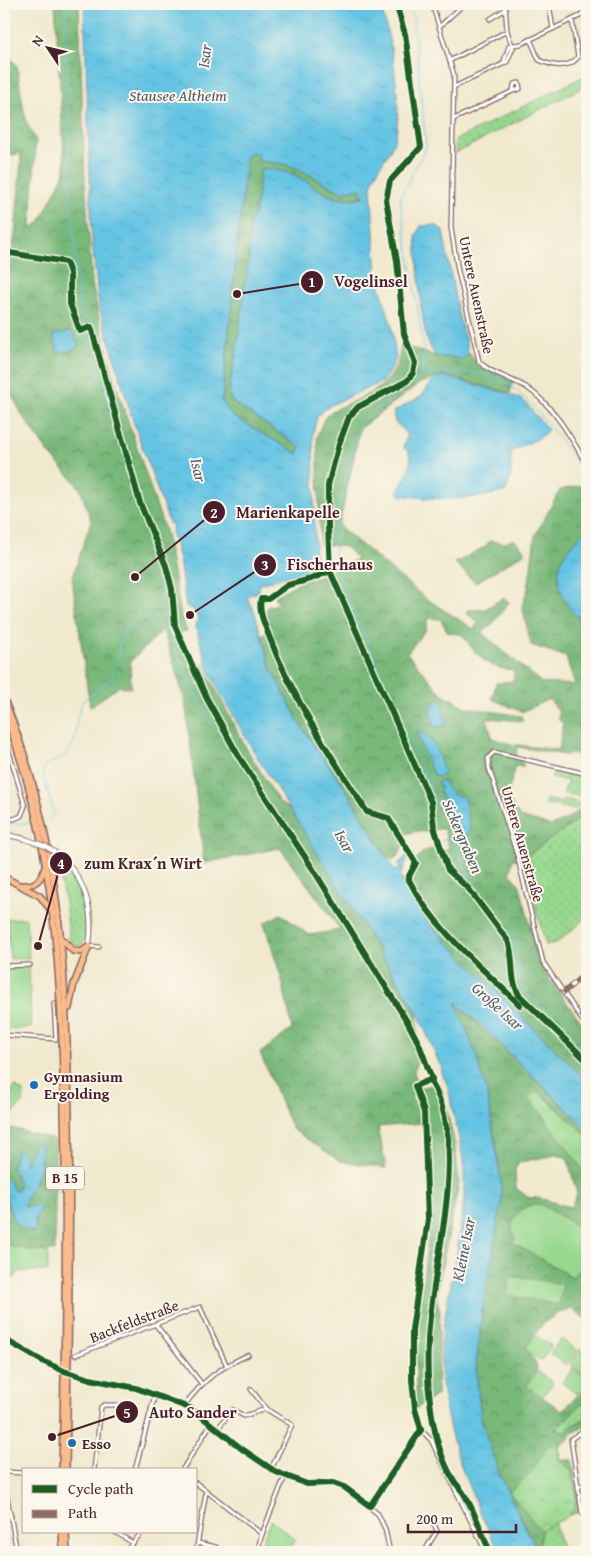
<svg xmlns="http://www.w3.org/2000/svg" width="591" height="1556" font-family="'Gentium Book Plus',serif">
<defs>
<pattern id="grass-dots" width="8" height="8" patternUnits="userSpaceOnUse" patternTransform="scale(1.25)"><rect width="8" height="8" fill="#96d88e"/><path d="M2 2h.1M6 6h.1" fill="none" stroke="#83b97b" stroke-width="1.8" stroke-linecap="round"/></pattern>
<pattern id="forest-crowns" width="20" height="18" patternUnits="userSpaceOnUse" patternTransform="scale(1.25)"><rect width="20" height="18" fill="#78b879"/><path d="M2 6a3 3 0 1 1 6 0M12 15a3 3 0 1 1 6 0" fill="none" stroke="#649563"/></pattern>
<pattern id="park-crowns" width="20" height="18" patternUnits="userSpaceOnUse" patternTransform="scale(1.25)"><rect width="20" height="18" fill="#96d88e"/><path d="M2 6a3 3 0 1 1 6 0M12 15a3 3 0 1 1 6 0" fill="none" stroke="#83b97b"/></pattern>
<pattern id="water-ripples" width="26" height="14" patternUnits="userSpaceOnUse" patternTransform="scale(1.25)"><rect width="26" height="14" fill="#65c4e3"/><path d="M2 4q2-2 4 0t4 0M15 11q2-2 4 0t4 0" fill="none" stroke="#59a8c3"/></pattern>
</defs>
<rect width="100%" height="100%" fill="#fbf7ec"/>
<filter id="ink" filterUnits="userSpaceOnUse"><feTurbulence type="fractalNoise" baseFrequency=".02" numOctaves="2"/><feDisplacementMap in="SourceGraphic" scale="10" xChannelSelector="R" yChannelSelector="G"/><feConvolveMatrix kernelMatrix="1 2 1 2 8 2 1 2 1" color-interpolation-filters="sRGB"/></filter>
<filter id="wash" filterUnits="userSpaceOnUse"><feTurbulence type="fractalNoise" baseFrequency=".0096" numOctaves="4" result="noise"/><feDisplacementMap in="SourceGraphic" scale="20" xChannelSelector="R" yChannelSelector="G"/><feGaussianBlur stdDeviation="1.12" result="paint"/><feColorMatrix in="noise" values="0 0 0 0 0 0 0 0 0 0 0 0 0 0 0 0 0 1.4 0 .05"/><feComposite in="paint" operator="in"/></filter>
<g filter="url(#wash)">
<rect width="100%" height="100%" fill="#f1e9ce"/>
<!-- grass -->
<g fill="url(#grass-dots)" stroke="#707c5c">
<polygon points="587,75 587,85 456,153 455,140"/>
<polygon points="554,770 587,777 587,795 581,796 563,793 568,781 551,777"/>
<polygon points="546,799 562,803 563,799 583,803 576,809 544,805"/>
<polygon points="587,813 587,917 558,942 546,945 523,862 528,858 527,855"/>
<path d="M55 857C73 873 106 925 80 946H73L70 942 64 897Z"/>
<polygon points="15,1086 24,1093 22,1104 17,1108 9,1120 4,1119 4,1101"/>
<polygon points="587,1402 587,1417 564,1431 555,1430 579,1406"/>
<polygon points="554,1522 563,1552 538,1552 541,1530"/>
</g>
<!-- forest -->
<g fill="url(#forest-crowns)" stroke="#616c52" fill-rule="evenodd">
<path d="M55 4H79L85 179 92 283 100 323 115 382 166 534 181 616 187 631 180 632C181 648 189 659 203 665L245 746 279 802 290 809 417 1012 418 1055 414 1073 420 1088 440 1083 455 1145 459 1183 436 1295 440 1311 437 1395 416 1409V1338L429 1230 432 1169 422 1123 378 1127 386 1168 340 1161 292 1129 260 1053 292 1029 282 980 264 923 281 914 309 935 341 930 280 848 204 863 185 700 163 630 130 662 131 688 119 686 90 707 72 579 91 521 80 488 48 452 23 416 4 381V317L8 294 7 275 15 235 21 161 20 153 4 158V50L17 66 23 106 27 124 36 140 31 228 40 222 65 171Z"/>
<polygon points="251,152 258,155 259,161 284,164 299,169 338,190 344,192 359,188 363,197 341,200 320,192 303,179 287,172 261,169 255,212 250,223 249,256 236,354 229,388 231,401 300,447 298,454 232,416 222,401 246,157"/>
<path d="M401 345 435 356 464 359 469 353 480 367 514 380 510 393 443 376 420 383 360 428 339 526 425 598 474 629 478 622 466 613 467 610 485 609 503 598 509 602 491 626 484 630 483 634 542 683 575 685 566 657 531 645 522 606 528 589 535 536 560 490 587 484V528L560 562 587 645V771L578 769 581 757 574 753 565 755 517 747 516 757 523 763V767L515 766 507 798 520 817 551 826 565 820 587 805V813L528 855H524L525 857 521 860 513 859 510 872 520 886 536 948 545 973 587 1030V1081L506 1001 507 997 504 999 428 923 402 882C408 877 418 869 416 860L423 852 436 848 441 852 449 848 444 829H434L431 832 416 831 401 836 404 844 399 855 393 860 388 858 343 785 301 726 271 668 262 635 269 631 266 610 269 606 279 604 274 597C296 581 331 573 357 559L346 547 320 544 317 436 325 417 332 411C367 393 398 389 401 345ZM428 618 440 619 448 632 463 635C477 657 487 668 514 670L513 681 496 683 492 699 522 712 549 699 558 710 559 720 563 724 559 750 511 744 492 738 487 718 523 721 521 716 465 707 441 693 407 653 426 629Z"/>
<polygon points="514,539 526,552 475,583 455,563 486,546 489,541 505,543"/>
<path d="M455 1002 587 1129V1136L538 1090 530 1098 587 1175V1232L542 1205 513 1220 512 1234 516 1239 513 1243 572 1277 576 1272 587 1268V1320L571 1308C543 1319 541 1326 525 1349 541 1366 540 1367 527 1386L562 1411 587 1386V1402L579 1406 555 1430 564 1431 587 1417V1425L570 1435 569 1439 559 1446 560 1460H572L581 1512 569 1515 575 1502 524 1496 541 1530 538 1552 499 1474 481 1419 476 1368 482 1313 501 1181 487 1093ZM556 1155 565 1157 568 1160 577 1194 571 1207C557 1205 541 1196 529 1198L516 1188 515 1169 520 1162Z"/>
<path d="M4 1126 55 1140V1251L28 1250 4 1244V1196C14 1216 11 1228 36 1233L35 1219 24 1207V1200L34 1184 42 1159 35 1148 26 1166 25 1162 15 1177 19 1183 16 1191H14L8 1179 4 1183Z"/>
</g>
<!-- park -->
<g fill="url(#park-crowns)" stroke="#707c5c">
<polygon points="537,1090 587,1136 587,1175 530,1098"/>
<path d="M557 1438 559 1461 571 1469C574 1483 581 1502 569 1515 563 1521 549 1525 541 1530L509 1492 530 1474 546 1449Z"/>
</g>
<!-- pitch -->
<g fill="#96d88e" stroke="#707c5c">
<polygon points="26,918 29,958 10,959 7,919"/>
<polygon points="29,967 31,1028 4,1029 4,968"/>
<path d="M534 1204 542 1205 587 1232V1268L576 1272 573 1277 513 1243 515 1239C506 1222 518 1208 534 1204Z"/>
<polygon points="4,1244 28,1250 48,1252 48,1271 19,1271 14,1278 4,1273"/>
<polygon points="511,1276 563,1284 559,1305 507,1295"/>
<polygon points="535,1335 551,1346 541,1361 525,1349"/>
<polygon points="561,1339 577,1350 566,1365 550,1353"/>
<polygon points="580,1349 587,1355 586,1376 570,1364"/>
<polygon points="573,1368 587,1379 577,1394 562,1383"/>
<polygon points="537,1371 553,1383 542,1397 526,1386"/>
<polygon points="271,1520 296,1540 285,1552 285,1550 262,1541"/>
</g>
<!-- water -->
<g fill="url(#water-ripples)" stroke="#587287" fill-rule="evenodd">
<path d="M84 4H380C390 34 404 107 395 138 391 154 376 168 371 186L377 277 391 324 396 358 392 368 382 382 331 405 324 410 317 417 313 434 315 543 313 566 307 571 259 584V592L247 596 250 604 253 607 271 668 301 726 343 785 395 871 399 869V863L408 855 411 856 407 860 400 877 428 923 504 999 508 998 506 1001 587 1081V1129L481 1025 456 1003 477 1057 487 1093 501 1181 502 1200 482 1313 476 1368 481 1419 499 1474 538 1552H499C469 1490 444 1437 441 1367 439 1330 450 1294 456 1258 460 1233 465 1205 464 1179 464 1157 458 1134 453 1112 450 1100 449 1083 441 1073L442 1070 417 1011 257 757 218 689 208 668 195 624 198 619 195 611 186 606 179 560 171 531 173 525 169 523 133 421 99 306 92 242ZM252 152 258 155 259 161 284 164 299 169 338 190 344 192 359 188 363 192V197C335 203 325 194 303 179 291 171 275 170 261 169L255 212 250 223 249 256 236 354 229 388 231 401 300 447 298 454 232 416 222 401 246 157Z"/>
<polygon points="436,225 443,231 458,313 469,353 464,359 435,356 426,338 421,306 416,237 421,226"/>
<polygon points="72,331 79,346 70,351 58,352 53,335"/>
<path d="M443 376 510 394 524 401 548 430C535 444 526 442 511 452V476L506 491C471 501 436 500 400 495L398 490C406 478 419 458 403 447L407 436 401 427 395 422 393 412 422 396 433 379Z"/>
<path d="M587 528V645L578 621 579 617C572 613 567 604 563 596 550 564 567 551 587 528Z"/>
<polygon points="437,699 441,702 446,723 443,727 434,726 430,709"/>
<path d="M418 731C435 737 438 755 444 771L442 776 436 777 433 774 420 743Z"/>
<path d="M444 781C447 791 452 797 464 797L470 828 466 836H461L439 791 441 788 437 782Z"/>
<path d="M35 1143 41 1145C42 1159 40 1172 33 1185 29 1193 24 1197 25 1207L36 1205 40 1209 35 1219 36 1233C17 1228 15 1225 9 1207 6 1198 4 1193 4 1183L8 1179 14 1191 18 1190 19 1183 12 1167 17 1149 23 1154 26 1165Z"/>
</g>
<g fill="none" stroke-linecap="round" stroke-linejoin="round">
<!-- stream -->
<g stroke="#65c4e3" stroke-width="1">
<path d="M65 4 71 202 79 304 88 338 123 448 124 461 134 496 158 567C161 580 159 592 162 605 174 659 204 710 234 756"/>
<polyline points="408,4 413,18 426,147 400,198 424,349 422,372 416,380 360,424 341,499 334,553 336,569 474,889 515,939 520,982 524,990 587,1051"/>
<path d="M422 372C446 374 471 370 494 377 525 386 568 451 587 477"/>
<path d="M48 819 54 814 43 776 44 766C49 762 56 762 61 758 81 744 73 724 81 705 87 693 105 688 112 676 124 652 112 638 136 617H166"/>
<polyline points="4,822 19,824 30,823"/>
<polyline points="441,841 450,838"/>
<polyline points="411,856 416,853"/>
</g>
</g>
</g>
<g filter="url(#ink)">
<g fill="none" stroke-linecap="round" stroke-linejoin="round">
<!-- minor casing -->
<g stroke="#846664" stroke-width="5.5">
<g id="minor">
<path d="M432 4 454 75 451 228 458 271 479 361C487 372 513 379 526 387 553 405 571 437 587 465"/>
<polyline points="549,4 553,29"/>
<polyline points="490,19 506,9"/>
<polyline points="439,27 464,4"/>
<path d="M530 39 539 60C552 66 568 70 578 57L572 20"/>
<polyline points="513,45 521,44 582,15 584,4"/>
<polyline points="451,60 507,31"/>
<polyline points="503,64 509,46 512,45"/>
<polyline points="454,87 507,62 513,48 507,31 505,4"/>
<polyline points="454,119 513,91 514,84 519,83 520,89 513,91"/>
<polyline points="4,735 25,806 21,816 14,819 4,818"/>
<polyline points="587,774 494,752 488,758 489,768 517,855 543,962 587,1027"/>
<polyline points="89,946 99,947"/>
<polyline points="4,966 30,965"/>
<polyline points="563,993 587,972"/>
<polyline points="580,1017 587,1011"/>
<polyline points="4,1035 56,1039 54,1003"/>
<polyline points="156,1325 201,1383"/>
<polyline points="4,1339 50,1365"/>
<polyline points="75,1355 200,1307 226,1364"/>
<polyline points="82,1377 136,1388 192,1409 242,1449 285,1476 307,1484 333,1483 344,1487 378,1514 385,1529 390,1552"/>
<path d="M184 1406C203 1380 219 1368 248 1355"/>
<polyline points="266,1409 292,1425 271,1469"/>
<polyline points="587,1428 571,1439 582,1513 587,1511"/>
<polyline points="217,1429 233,1410 244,1416 266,1409 251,1389"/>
<polyline points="94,1470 101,1407 104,1405 117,1405"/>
<polyline points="135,1470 155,1395"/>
<polyline points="182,1470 211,1424"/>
<polyline points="4,1472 24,1473"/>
<polyline points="4,1480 17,1552"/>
<polyline points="196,1483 262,1534"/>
<polyline points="578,1487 587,1484"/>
<polyline points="370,1506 421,1430 431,1440 486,1552"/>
<polyline points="4,1516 11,1516"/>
<polyline points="115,1532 133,1543"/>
<polyline points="198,1543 216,1547"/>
<polyline points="125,1552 142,1532"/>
<polyline points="196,1552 206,1492"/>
<polyline points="257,1552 262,1534 285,1476"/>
<polyline points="424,1552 437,1531 432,1520"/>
<polyline points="475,1552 484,1548"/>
</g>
</g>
<!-- tertiary casing -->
<g stroke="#846664" stroke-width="6">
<g id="tertiary">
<polyline points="4,834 25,839"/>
<path d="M62 857C86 881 94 912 89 946"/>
</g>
</g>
<!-- trunk casing -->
<g stroke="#846664" stroke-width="8">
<g id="trunk">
<path d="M4 699C61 840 66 968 69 1117 71 1235 68 1352 66 1470"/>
<path d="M4 711C55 844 61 972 64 1112 67 1231 65 1351 62 1470"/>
<polyline points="4,877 40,896 53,913"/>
<path d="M23 885C38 886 42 877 46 865"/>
<polyline points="64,941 73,951 81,952 88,947"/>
<polyline points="69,1008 74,984 89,946"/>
<polyline points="62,1532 63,1552"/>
<polyline points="66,1532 67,1552"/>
</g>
</g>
<!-- minor -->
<use href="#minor" stroke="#fff" stroke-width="3"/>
<!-- tertiary -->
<use href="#tertiary" stroke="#fff" stroke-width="4"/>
<!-- trunk -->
<use href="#trunk" stroke="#fbbb8c" stroke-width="5"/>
<!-- minor-bridge casing -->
<g stroke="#846664" stroke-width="5.5" stroke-linecap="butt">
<polyline id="minor-bridge" points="50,1365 82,1377"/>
</g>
<!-- tertiary-bridge casing -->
<g stroke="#846664" stroke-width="6" stroke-linecap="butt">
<polyline id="tertiary-bridge" points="25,839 45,846 62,857"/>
</g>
<!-- minor-bridge -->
<use href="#minor-bridge" stroke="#fff" stroke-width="3"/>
<!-- tertiary-bridge -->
<use href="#tertiary-bridge" stroke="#fff" stroke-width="4"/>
<!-- quiet -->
<g stroke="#8d6e63" stroke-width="5" stroke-dasharray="10 5" stroke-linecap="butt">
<polyline points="563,993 587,972"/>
<polyline points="580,1017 587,1011"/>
</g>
<!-- cycleway casing -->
<g stroke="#fbf7ec" stroke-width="9">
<g id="cycleway">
<path d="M396 4 405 34 421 147 390 181 386 200 397 261 404 334 415 363 413 373 407 381 358 407 349 417 339 444 328 485V527L330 571 431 802 434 827 448 870 468 888 508 941C515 958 509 979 519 995L587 1061"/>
<path d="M4 252 66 262 70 273V304L80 331 91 327 140 503 166 566 172 589 175 626 206 697 239 757 313 869 408 1023 419 1044 432 1079 431 1082C472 1148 430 1268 428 1342 426 1383 431 1443 453 1479 455 1483 459 1487 462 1491 468 1499 472 1509 476 1518 482 1531 483 1539 491 1552"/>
<path d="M330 571 311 579 288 585 268 599H261C258 611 265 625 269 636 293 699 330 755 367 812L388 818 416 863 409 876V880C433 928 482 968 520 1005"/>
<polyline points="4,1339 42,1361 64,1371 90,1379 136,1388 192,1409 242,1449 276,1472 307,1484 333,1483 344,1487 370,1506 421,1430"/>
<polyline points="421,1430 415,1408 412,1380 412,1330 428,1219 424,1112 415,1086 432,1079"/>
</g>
</g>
<!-- cycleway -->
<use href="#cycleway" stroke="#1b5e20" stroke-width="6"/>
</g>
</g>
<!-- markers -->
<g fill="#1f6fb2" stroke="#fbf7ec" stroke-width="2">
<circle cx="34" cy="1085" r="5"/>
<circle cx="72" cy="1443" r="5"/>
</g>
<g text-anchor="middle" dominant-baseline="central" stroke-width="4" stroke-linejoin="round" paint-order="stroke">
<!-- shield labels -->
<rect fill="#fbf7ec" stroke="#7f6065" stroke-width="1" x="46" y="1166.5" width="38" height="23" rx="4"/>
<g font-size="14" font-weight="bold" fill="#4a1f2b">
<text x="65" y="1178">B 15</text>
</g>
<!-- street labels -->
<g font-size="15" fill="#4a1f2b" stroke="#fbf7ec">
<text transform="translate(477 295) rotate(78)">Untere Auenstraße</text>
<text transform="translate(523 844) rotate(74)">Untere Auenstraße</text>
<text transform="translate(134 1321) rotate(-21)">Backfeldstraße</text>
</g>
<!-- poi labels -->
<g font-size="15" font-weight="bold" fill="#4a1f2b" stroke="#fbf7ec" text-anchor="start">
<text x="44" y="1076">Gymnasium<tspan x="44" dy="17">Ergolding</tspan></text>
<text x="82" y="1443">Esso</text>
</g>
<!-- water labels -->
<g font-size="16" font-style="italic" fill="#53596b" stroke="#fbf7ec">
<text transform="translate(204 56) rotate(-83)">Isar</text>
<text x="178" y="95">Stausee Altheim</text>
<text transform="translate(199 470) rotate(77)">Isar</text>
<text transform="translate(463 836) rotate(67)">Sickergraben</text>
<text transform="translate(345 841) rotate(61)">Isar</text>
<text transform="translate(498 1006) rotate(42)">Große Isar</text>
<text transform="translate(463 1249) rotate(-79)">Kleine Isar</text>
</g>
</g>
<!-- callouts -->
<path fill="none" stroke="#4a1f2b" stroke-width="2" d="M237 294L312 282M135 577L214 512M190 615L265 565M38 946L61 863M52 1437L127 1412"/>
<g fill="#4a1f2b" stroke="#fbf7ec" stroke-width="2">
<circle cx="237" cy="294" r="5"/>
<circle cx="135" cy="577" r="5"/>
<circle cx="190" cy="615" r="5"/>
<circle cx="38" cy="946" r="5"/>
<circle cx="52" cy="1437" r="5"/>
<circle cx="312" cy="282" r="12"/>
<circle cx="214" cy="512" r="12"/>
<circle cx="265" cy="565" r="12"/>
<circle cx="61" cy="863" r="12"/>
<circle cx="127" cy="1412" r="12"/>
</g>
<g font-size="15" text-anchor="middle" font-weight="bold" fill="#fff">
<text x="312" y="287">1</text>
<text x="214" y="518">2</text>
<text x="265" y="570">3</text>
<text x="61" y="869">4</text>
<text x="127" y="1418">5</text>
</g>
<g font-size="16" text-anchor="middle" font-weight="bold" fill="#4a1f2b" stroke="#fbf7ec" stroke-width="4" stroke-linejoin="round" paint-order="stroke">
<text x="371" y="287">Vogelinsel</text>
<text x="288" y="518">Marienkapelle</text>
<text x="330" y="570">Fischerhaus</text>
<text x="143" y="869">zum Krax´n Wirt</text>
<text x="193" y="1418">Auto Sander</text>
</g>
<!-- margin -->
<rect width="591" height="1556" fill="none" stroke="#fbf7ec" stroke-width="20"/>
<!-- legend -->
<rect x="22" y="1468" width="175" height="65" fill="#fbf7ec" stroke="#b4a19f"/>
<rect x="32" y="1485" width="25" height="8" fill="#1b5e20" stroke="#b4a19f"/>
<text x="68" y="1494" font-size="15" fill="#4a1f2b">Cycle path</text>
<rect x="32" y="1510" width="25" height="8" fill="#8d6e63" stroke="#b4a19f"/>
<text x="68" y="1518" font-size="15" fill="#4a1f2b">Path</text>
<!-- north arrow -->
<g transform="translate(48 48) rotate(305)" stroke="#fbf7ec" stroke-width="4" paint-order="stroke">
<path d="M0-4L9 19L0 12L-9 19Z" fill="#4a1f2b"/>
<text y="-8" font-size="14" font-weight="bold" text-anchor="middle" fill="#4a1f2b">N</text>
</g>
<!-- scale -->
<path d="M408 1524v8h108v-8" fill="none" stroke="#4a1f2b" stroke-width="2.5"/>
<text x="416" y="1524" font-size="15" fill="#4a1f2b" stroke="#fbf7ec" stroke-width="4" paint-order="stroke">200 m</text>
</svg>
